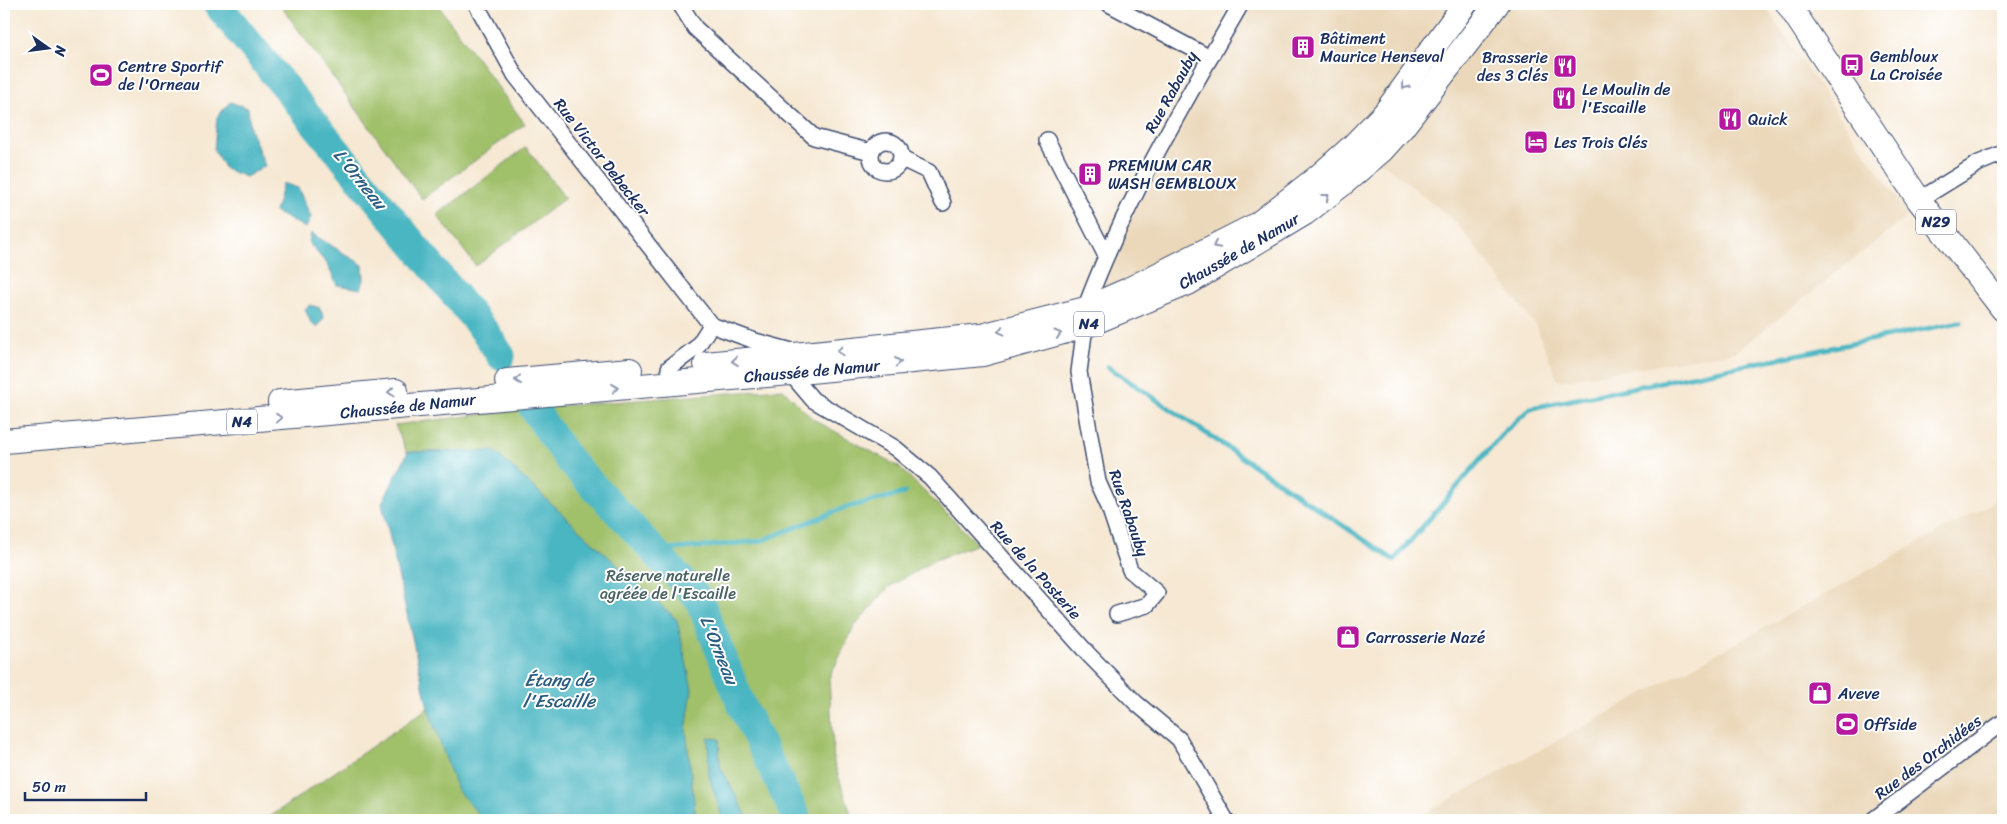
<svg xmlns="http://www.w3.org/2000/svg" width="2007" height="824" font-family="Sriracha,sans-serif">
<rect width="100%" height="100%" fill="#fff"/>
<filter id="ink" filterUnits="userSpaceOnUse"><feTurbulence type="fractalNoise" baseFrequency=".02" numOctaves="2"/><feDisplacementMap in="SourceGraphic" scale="10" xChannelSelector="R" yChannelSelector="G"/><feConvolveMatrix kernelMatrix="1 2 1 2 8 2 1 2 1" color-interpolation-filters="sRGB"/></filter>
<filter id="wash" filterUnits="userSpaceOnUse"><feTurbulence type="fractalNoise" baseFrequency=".0096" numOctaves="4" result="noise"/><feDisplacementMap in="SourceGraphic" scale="20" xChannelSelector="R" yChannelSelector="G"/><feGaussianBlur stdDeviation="1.12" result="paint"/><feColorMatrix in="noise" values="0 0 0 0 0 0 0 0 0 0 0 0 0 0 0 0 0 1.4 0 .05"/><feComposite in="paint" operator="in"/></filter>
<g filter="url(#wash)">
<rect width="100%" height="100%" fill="#f6e8d3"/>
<!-- built -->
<g fill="#ebd8ba">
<polygon points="1241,4 1764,4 1827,98 1909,215 1736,352 1558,381 1536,326 1457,223 1383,163 1318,177 1085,309"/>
<polygon points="2003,497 2003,820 1412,820"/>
</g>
<!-- green -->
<g fill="#a0c069" stroke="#5e7864">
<polygon points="290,4 437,4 525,124 422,199 283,9"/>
<polygon points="526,147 565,198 476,266 437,215"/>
<polygon points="783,389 813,419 899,467 978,544 935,560 889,587 854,627 829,678 834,763 853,820 269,820 268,818 428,708 492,647 395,425 533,408"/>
</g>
<!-- water -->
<g fill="#48b6c2" stroke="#327290">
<polygon points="230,102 248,108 250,128 265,166 246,177 225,169 214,150 217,117"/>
<polygon points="283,183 298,188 311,217 306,228 275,212"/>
<polygon points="311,233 363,265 364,280 361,289 337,285 327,264 309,243"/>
<polygon points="310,305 320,308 324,318 317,327 311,323 305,309"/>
<polygon points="494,451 677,620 692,689 686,730 696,820 484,820 457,790 428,708 382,503 408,452"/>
<polygon points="708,737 719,739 720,766 749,820 723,820 709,776"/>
</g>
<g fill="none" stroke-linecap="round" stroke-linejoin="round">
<!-- stream -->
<g stroke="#48b6c2" stroke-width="5">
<polyline points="1108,367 1394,560 1506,430 1531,408 1960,322"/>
<polyline points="655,551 761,541 844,508 905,493"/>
</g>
<!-- river -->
<g stroke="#48b6c2" stroke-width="29">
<polyline points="217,4 486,333 501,356"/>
<polyline points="533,408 569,460 699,599 742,706 798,820"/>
</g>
</g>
</g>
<g filter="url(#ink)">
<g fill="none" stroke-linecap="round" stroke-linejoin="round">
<!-- minor casing -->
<g stroke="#3c4b70" stroke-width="18">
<g id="minor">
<polyline points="476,4 515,75 711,325 755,341 792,351"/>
<polyline points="680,4 695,28 814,137 871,152"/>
<polyline points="1109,4 1210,58"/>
<polyline points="1047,140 1105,254"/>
<circle cx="886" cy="156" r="15"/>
<polyline points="902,159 929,172 943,203"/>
<polyline points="1919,200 1979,163 2003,153"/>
<path d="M1085 309C1125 201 1184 103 1241 4"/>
<polyline points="1085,326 1079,372 1098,482 1108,504 1130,570 1157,593 1147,605 1117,614"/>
<polyline points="669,368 697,347 711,325"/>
<polyline points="790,373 813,400 895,448 930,477 1089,655 1136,703 1179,739 1226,820"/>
<polyline points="1873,820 2003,722"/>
</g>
</g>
<!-- primary casing -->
<g stroke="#3c4b70" stroke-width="26">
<g id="primary">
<polyline points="1788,4 1919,200 2003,309"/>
<polyline points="706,364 981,336 1085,309 1126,291 1258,224 1318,177 1352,147 1385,113 1465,4"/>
<polyline points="507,381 630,370"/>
<polyline points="280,402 396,391"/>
<polyline points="4,441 790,373 983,354 1085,326 1188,283 1305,213 1341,185 1382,150 1401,129 1497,4"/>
</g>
</g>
<!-- minor -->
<use href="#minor" stroke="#fff" stroke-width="15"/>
<!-- primary -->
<use href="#primary" stroke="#fff" stroke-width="24"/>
</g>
<!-- one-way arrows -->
<defs><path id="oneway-chevron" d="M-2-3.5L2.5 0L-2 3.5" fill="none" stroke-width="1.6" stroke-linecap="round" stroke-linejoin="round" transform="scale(1.25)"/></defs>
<g stroke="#8d97ae">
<use href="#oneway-chevron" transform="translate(1405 86) rotate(126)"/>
<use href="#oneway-chevron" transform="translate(1326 197) rotate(-38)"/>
<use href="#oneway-chevron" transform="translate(1216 245) rotate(153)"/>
<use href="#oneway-chevron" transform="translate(1001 331) rotate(165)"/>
<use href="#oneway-chevron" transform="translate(1058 334) rotate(-16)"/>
<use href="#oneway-chevron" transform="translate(840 351) rotate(174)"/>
<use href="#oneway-chevron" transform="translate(735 361) rotate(174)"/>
<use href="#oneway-chevron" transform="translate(898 362) rotate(-6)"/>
<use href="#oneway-chevron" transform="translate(518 380) rotate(174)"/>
<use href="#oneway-chevron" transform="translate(615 388) rotate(-5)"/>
<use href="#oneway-chevron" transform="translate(391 392) rotate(175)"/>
<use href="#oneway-chevron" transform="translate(279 418) rotate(-5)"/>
</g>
</g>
<!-- icons -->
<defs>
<g id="building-square" transform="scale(1.25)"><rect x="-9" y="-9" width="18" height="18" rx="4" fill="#b5179e" stroke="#fff"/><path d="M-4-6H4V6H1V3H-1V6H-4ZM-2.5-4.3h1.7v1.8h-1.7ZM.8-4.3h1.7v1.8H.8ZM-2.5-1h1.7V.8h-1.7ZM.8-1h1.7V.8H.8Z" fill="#fff"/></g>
<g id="bus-square" transform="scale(1.25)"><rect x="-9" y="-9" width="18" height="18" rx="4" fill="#b5179e" stroke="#fff"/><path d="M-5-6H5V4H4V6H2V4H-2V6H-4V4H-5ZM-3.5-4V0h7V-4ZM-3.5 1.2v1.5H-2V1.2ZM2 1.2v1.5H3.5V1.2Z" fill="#fff"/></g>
<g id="restaurant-square" transform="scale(1.25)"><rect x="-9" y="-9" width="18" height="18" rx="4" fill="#b5179e" stroke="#fff"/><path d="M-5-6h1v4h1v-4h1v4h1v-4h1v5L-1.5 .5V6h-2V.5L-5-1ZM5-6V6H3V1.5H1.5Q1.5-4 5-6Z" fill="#fff"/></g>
<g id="stadium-square" transform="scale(1.25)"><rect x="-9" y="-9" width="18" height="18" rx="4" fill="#b5179e" stroke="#fff"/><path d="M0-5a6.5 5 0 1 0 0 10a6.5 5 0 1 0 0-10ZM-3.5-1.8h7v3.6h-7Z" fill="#fff"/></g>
<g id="hotel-square" transform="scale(1.25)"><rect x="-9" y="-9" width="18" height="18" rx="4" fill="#b5179e" stroke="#fff"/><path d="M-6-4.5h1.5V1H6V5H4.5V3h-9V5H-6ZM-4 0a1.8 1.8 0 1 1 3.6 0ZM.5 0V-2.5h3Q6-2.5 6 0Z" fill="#fff"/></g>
<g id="shop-square" transform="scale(1.25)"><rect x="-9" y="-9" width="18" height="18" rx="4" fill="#b5179e" stroke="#fff"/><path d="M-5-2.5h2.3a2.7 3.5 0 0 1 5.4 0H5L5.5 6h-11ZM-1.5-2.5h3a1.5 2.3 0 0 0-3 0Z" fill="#fff"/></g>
</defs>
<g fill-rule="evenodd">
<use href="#building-square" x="1303" y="47"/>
<use href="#bus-square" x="1852" y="65"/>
<use href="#restaurant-square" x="1565" y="66"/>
<use href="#stadium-square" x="101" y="75"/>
<use href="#restaurant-square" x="1564" y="98"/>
<use href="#restaurant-square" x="1730" y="119"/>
<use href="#hotel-square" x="1536" y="142"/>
<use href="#building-square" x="1090" y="174"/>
<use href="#shop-square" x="1348" y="637"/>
<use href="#shop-square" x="1820" y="693"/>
<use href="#stadium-square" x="1847" y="724"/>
</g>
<g text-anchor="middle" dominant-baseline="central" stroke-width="4" stroke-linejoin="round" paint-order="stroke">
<!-- shield labels -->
<g fill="#fff" stroke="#5f6d8e" stroke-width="1">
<rect x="1916" y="209.5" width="40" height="25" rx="4"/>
<rect x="1074" y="311.5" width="30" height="25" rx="4"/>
<rect x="227" y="409.5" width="30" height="25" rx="4"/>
</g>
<g font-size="15" font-weight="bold" fill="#1b2f5e">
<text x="1936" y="222">N29</text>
<text x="1089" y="324">N4</text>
<text x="242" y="422">N4</text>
</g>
<!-- poi labels -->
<g font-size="16" fill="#1b2f5e" stroke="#fff" text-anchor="start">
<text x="1320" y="38">Bâtiment<tspan x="1320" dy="18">Maurice Henseval</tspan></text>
<text x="1870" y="56">Gembloux<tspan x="1870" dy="18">La Croisée</tspan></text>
<text x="1548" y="57" text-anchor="end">Brasserie<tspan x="1548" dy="18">des 3 Clés</tspan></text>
<text x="118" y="66">Centre Sportif<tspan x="118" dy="18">de l'Orneau</tspan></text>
<text x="1582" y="89">Le Moulin de<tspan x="1582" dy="18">l'Escaille</tspan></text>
<text x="1748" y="119">Quick</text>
<text x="1554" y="142">Les Trois Clés</text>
<text x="1108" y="165">PREMIUM CAR<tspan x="1108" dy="18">WASH GEMBLOUX</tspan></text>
<text x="1366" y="637">Carrosserie Nazé</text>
<text x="1838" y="693">Aveve</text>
<text x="1864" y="724">Offside</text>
</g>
<!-- street labels -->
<g font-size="16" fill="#1b2f5e" stroke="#fff">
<text transform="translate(1171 92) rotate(-61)">Rue Rabauby</text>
<text transform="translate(602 157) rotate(52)">Rue Victor Debecker</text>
<text transform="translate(1239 251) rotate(-30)">Chaussée de Namur</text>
<text transform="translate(812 371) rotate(-5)">Chaussée de Namur</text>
<text transform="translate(408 406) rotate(-6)">Chaussée de Namur</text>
<text transform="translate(1129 513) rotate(71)">Rue Rabauby</text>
<text transform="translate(1036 570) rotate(48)">Rue de la Posterie</text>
<text transform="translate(1928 757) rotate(-37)">Rue des Orchidées</text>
</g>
<!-- park labels -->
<g font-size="16" fill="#4a6262" stroke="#fff">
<text x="668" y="575">Réserve naturelle<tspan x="668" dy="18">agréée de l'Escaille</tspan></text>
</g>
<!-- water labels -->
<g font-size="18" font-style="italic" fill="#2b5e81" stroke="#fff">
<text transform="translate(360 179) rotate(51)">L'Orneau</text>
<text transform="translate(719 650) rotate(68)">L'Orneau</text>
<text x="559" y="680">Étang de<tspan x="559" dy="21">l'Escaille</tspan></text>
</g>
</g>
<!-- margin -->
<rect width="2007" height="824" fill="none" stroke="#fff" stroke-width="20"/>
<!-- north arrow -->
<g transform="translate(48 48) rotate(104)" stroke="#ffffff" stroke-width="4" paint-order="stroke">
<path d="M0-4L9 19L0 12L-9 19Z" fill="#1b2f5e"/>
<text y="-8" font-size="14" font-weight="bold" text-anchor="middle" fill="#1b2f5e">N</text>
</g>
<!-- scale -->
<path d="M25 792v8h121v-8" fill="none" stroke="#1b2f5e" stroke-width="2.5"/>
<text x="32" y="792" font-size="15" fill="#1b2f5e" stroke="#ffffff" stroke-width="4" paint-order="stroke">50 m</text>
</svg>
